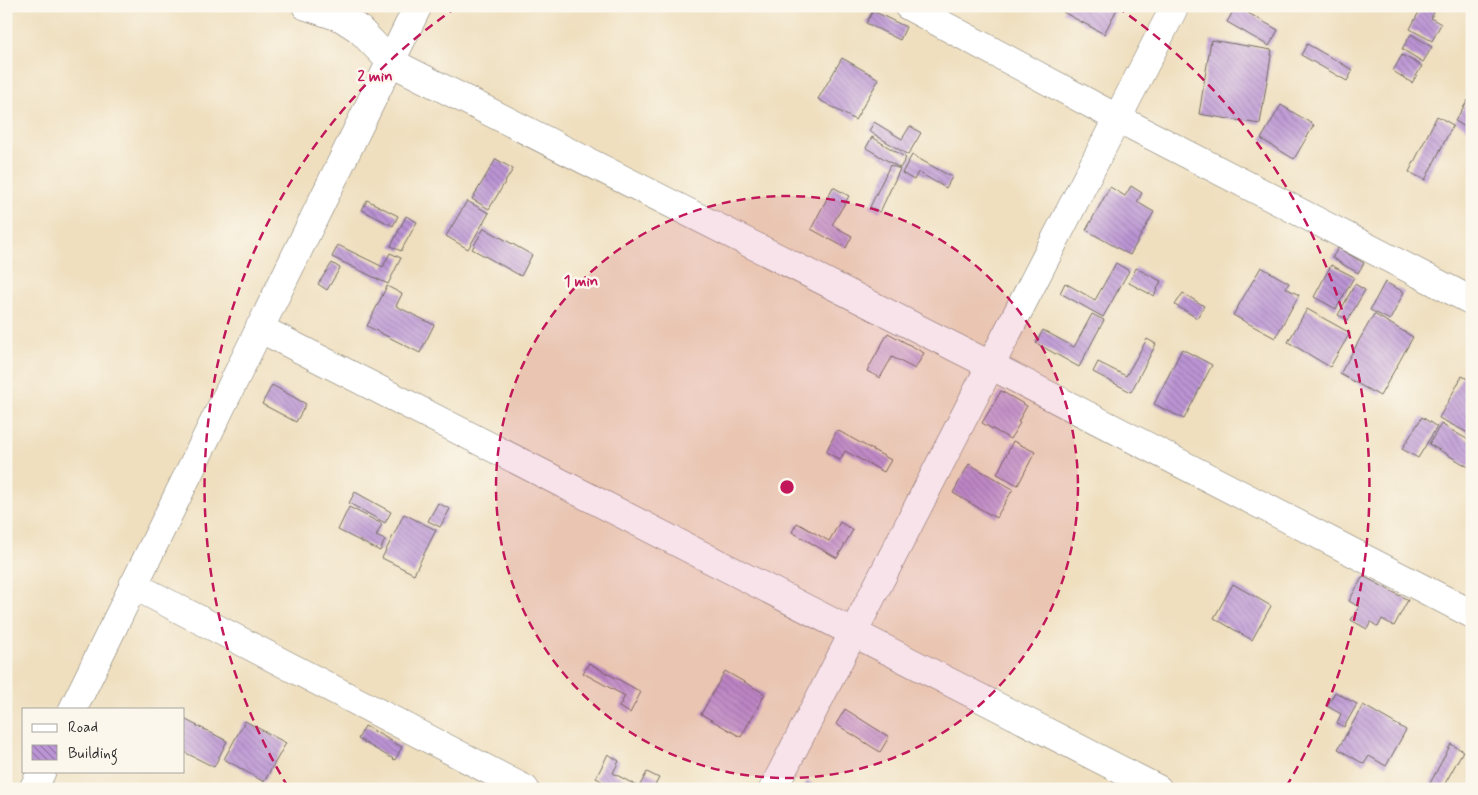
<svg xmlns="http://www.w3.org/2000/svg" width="1478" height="795" font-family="Mynerve,sans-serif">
<defs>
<pattern id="building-back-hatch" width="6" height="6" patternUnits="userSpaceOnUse" patternTransform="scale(1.25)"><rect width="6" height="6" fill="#bb94d4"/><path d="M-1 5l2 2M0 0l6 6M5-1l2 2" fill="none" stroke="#9879ac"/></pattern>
</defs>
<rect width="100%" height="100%" fill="#fbf7ec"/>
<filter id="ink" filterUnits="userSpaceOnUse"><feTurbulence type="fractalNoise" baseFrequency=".02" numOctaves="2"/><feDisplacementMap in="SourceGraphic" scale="10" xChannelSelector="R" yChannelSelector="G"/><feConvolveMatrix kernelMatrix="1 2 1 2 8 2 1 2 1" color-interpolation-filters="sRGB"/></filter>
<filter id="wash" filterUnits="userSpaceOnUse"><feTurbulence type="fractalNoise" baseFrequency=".0096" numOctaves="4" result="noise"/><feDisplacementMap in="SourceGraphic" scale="20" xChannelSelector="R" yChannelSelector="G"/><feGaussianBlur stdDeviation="1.12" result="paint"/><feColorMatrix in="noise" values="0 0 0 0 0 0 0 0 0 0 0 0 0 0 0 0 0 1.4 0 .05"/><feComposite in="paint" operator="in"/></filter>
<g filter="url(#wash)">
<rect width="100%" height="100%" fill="#efdfbf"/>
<g id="blocks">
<!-- building -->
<g fill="url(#building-back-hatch)">
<polygon points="1066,6 1112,6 1117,9 1104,34 1063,12"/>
<polygon points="1236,6 1278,30 1269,46 1227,22"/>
<polygon points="1422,6 1437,6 1431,18 1441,24 1432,41 1410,29"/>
<polygon points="873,11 906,27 900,40 866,23"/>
<polygon points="1411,34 1432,47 1423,62 1402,49"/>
<polygon points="1211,40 1272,50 1260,124 1199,114"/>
<polygon points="1307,44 1353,70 1347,81 1301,55"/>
<polygon points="1402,55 1422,66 1412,83 1393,71"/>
<polygon points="842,58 879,79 855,120 818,99"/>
<polygon points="1468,100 1472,102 1472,131 1455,121"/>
<polygon points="1281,105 1314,125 1294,159 1261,139"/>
<polygon points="1437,116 1453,125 1425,180 1409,172"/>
<polygon points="874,122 902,139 910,126 921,133 908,155 869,131"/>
<polygon points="872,137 906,158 900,168 866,148"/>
<polygon points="912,155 952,177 946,188 918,172 914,180 902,173"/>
<polygon points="496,159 513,169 489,209 472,199"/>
<polygon points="890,165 900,169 880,212 870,207"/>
<polygon points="1131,186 1142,193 1137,202 1154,212 1130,255 1086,230 1110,187 1125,196"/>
<polygon points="833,187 849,196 832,225 852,236 846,248 811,229"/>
<polygon points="367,200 398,216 393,226 362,210"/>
<polygon points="467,201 489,213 468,249 446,236"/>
<polygon points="406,216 417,222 401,251 391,246"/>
<polygon points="484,228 532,255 521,276 472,249"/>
<polygon points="338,245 383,267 390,253 401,258 388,284 332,257"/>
<polygon points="1338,248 1364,263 1358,273 1332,258"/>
<polygon points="332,263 340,268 327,290 318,284"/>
<polygon points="1116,263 1129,271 1103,317 1060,293 1065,283 1095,300"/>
<polygon points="1331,265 1354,277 1336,309 1314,297"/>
<polygon points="1261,267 1289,283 1286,288 1299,295 1275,338 1233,315"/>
<polygon points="1136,268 1161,281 1154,296 1129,283"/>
<polygon points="1385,282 1404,292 1390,320 1370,310"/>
<polygon points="1355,284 1365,290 1348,320 1338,315"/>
<polygon points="387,286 402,294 396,306 434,325 420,353 367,326"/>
<polygon points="1183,293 1204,306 1197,318 1175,305"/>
<polygon points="1307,309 1350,333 1330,367 1288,342"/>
<polygon points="1092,314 1104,320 1079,367 1036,343 1043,330 1074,347"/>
<polygon points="1374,314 1413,337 1380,396 1340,374"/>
<polygon points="888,333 924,353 915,369 892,357 880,378 867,371"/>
<polygon points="1147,339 1156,344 1131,392 1093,372 1098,362 1126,376"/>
<polygon points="1182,349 1212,365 1184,419 1154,404"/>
<polygon points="1462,376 1472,381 1472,435 1439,418"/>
<polygon points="272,385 306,404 296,422 262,404"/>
<polygon points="1001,391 1027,406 1018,422 1020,423 1010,439 982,423"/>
<polygon points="1422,417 1437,427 1418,458 1402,449"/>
<polygon points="1441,424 1472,442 1472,469 1429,444"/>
<polygon points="837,430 891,460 884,472 845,451 840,460 826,452"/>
<polygon points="1013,441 1035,452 1018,485 997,474"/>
<polygon points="969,464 1013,489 996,518 953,493"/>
<polygon points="355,492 391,512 385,523 349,503"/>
<polygon points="438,503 450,509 440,527 428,521"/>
<polygon points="349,507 382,524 376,536 385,540 380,551 338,530"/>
<polygon points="404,514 436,530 414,574 382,558"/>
<polygon points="840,522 853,530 837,558 792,532 797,523 829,541"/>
<polygon points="1363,576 1408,600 1394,626 1382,619 1378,627 1371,622 1367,629 1351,620 1359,607 1349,601"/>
<polygon points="1233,584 1271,606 1252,640 1214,618"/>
<polygon points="589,663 641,692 630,713 619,707 625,696 583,673"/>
<polygon points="725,671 765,694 741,737 701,714"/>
<polygon points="1335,692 1357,704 1344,727 1337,723 1341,714 1327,706"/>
<polygon points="1363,705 1406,730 1386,766 1369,756 1364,764 1338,749"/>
<polygon points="845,709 889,737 880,752 836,724"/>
<polygon points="184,719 227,741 214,767 184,752"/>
<polygon points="245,721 286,743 264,782 224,759"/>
<polygon points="365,726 402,747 395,760 358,739"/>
<polygon points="1451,744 1463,751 1442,789 1427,789"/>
<polygon points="608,754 619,761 613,773 639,787 647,772 659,778 653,789 616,789 596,778"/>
<polygon points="807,781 822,789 803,789"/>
</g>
</g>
</g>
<g filter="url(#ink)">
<use href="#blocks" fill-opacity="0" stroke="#706a5f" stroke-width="1"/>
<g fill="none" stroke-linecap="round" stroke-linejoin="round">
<!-- minor casing -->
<g stroke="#706a5f" stroke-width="29">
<g id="minor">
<polyline points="306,6 342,18 359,29 391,62 990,365 1472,614"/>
<polyline points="908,6 1117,118 1472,301"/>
<polyline points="259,328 1158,789"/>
<polyline points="133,585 525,789"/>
<polyline points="73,709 418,6"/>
<polyline points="33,789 42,771"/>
<polyline points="773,789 1175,6"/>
</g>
</g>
<!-- minor -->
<use href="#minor" stroke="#fff" stroke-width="28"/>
</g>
</g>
<!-- distance rings -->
<circle cx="787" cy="487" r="291" fill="#c2185b" fill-opacity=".12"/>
<g fill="none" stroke="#c2185b" stroke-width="2.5" stroke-dasharray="9 6">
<circle cx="787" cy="487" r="291"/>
<path d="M288 787A582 582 0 0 1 457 7M1117 7A582 582 0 0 1 1286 787"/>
</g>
<circle cx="787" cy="487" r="8" fill="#c2185b" stroke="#fbf7ec" stroke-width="2.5"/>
<g font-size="15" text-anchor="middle" font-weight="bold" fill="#c2185b" stroke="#fbf7ec" stroke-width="5" stroke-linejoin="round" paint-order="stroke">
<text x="375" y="81">2 min</text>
<text x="581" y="286">1 min</text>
</g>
<!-- margin -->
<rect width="1478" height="795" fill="none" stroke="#fbf7ec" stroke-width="25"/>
<!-- legend -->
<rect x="22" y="708" width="162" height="65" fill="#fbf7ec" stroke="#a8a59f"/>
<rect x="32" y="724" width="25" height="8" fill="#ffffff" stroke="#a8a59f"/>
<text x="68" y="732" font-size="15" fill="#2b2b2b">Road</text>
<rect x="32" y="745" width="25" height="15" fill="url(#building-back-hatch)" stroke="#a8a59f"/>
<text x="68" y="758" font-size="15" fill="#2b2b2b">Building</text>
</svg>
